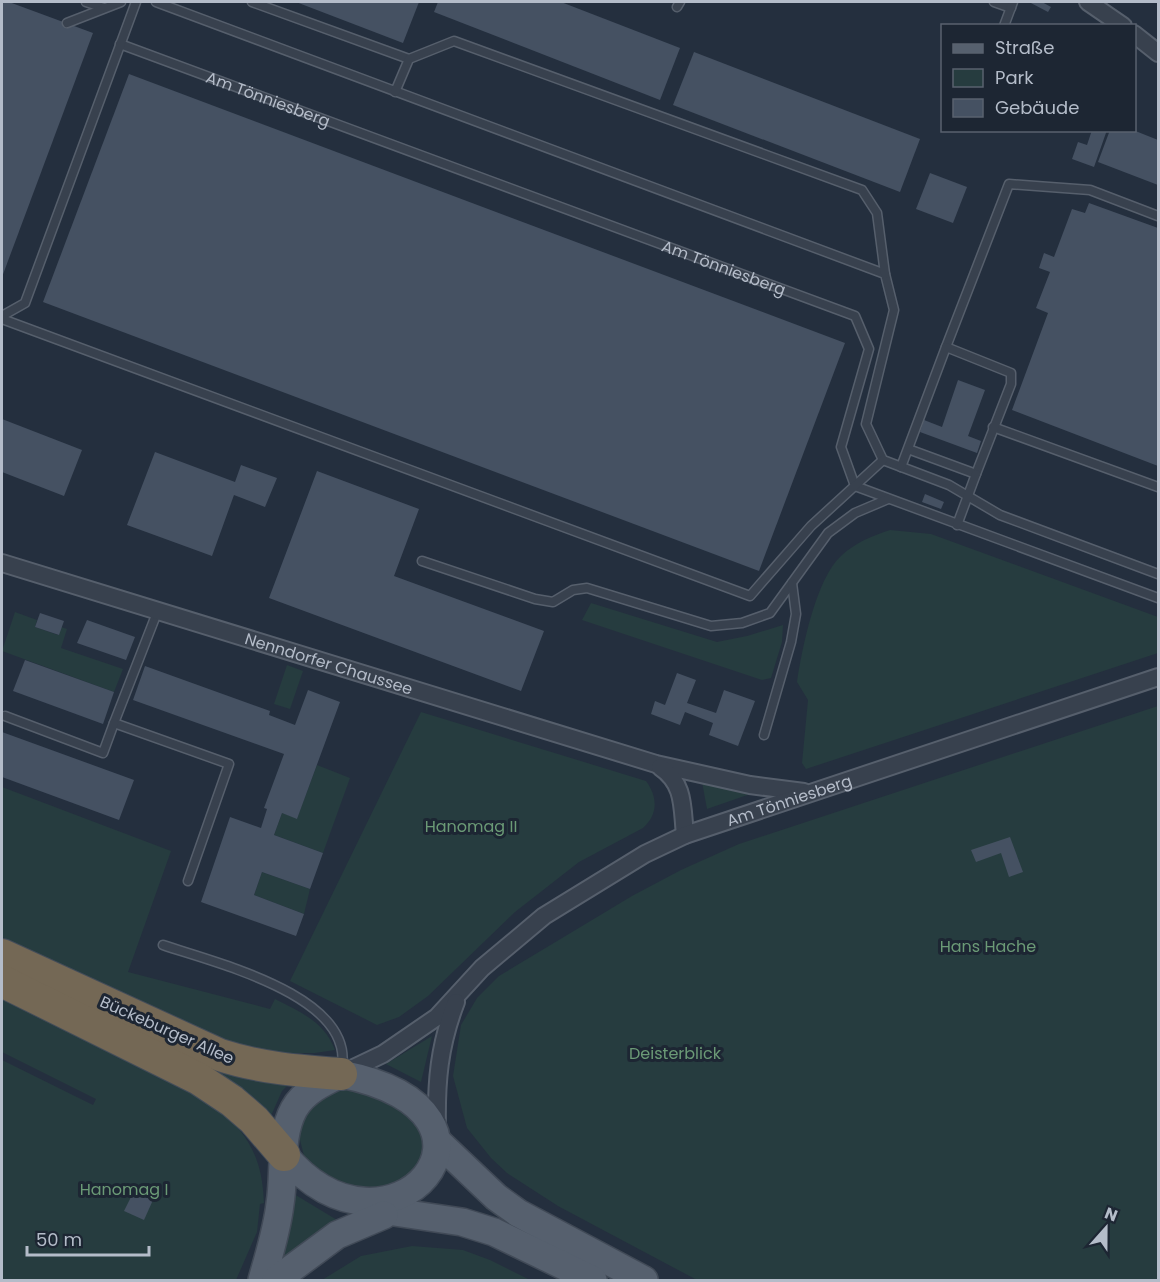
<svg xmlns="http://www.w3.org/2000/svg" width="1160" height="1282" font-family="Poppins,sans-serif">
<rect width="100%" height="100%" fill="#242f3e"/>
<!-- green -->
<g fill="#263c3f">
<path d="M890 530 931 534 1158 617V653L806 769 802 763 808 700 797 682C802 648 816 579 841 556 856 542 872 536 890 530Z"/>
<polygon points="591,603 717,642 747,636 783,625 782,642 771,678 762,680 582,620"/>
<polygon points="15,612 37,620 35,627 58,635 61,627 67,629 61,648 123,669 114,692 2,651"/>
<polygon points="287,665 303,671 290,709 274,704"/>
<polygon points="1158,706 1158,1280 697,1280 558,1206 507,1173 491,1158 467,1128 453,1076 461,1025 477,998 499,976 632,896 681,870 739,844"/>
<path d="M421 712 646 781C658 797 658 815 643 828L579 862 515 912 428 996 399 1017 377 1025 290 981Z"/>
<polygon points="317,765 350,778 323,853 274,835 282,813 297,818"/>
<polygon points="702,782 756,792 707,809"/>
<path d="M2 787 171 851 128 972 270 1009 275 999C299 1011 325 1022 335 1050L315 1053H284L283 1057 242 1049 97 984 2 937Z"/>
<polygon points="262,872 310,889 304,914 254,895"/>
<path d="M2 991 215 1103C248 1136 262 1155 264 1203L260 1204 257 1232 236 1280H2V1060L93 1105 96 1099 2 1052Z"/>
<polygon points="432,1036 421,1082 386,1064"/>
<polygon points="192,1058 293,1080 282,1091 270,1118"/>
<polygon points="350,1088 379,1095 418,1122 425,1149 409,1186 343,1190 304,1156 299,1136 307,1111 327,1094"/>
<polygon points="294,1194 337,1220 277,1269 289,1231"/>
<polygon points="412,1246 463,1250 490,1260 530,1280 322,1280 361,1256"/>
</g>
<!-- building -->
<g fill="#455162">
<polygon points="2,2 9,2 93,33 2,277"/>
<polygon points="296,2 419,2 403,43"/>
<polygon points="438,2 561,2 680,48 660,100 434,12"/>
<polygon points="1029,2 1042,2 1051,7 1048,12"/>
<polygon points="694,52 920,139 900,192 673,105"/>
<polygon points="129,74 845,343 759,571 43,302"/>
<polygon points="1092,130 1107,130 1094,167 1072,159 1078,142 1087,145"/>
<polygon points="1110,130 1133,130 1158,140 1158,185 1098,162"/>
<polygon points="930,173 967,187 953,223 916,209"/>
<polygon points="1089,203 1158,228 1158,466 1012,410 1048,313 1036,308 1050,272 1039,268 1044,253 1054,257 1072,209 1085,213"/>
<polygon points="958,380 985,390 968,436 981,441 977,453 920,432 924,420 942,427"/>
<polygon points="2,419 82,450 64,496 2,472"/>
<polygon points="155,452 235,482 241,465 277,478 265,507 234,495 212,556 127,525"/>
<polygon points="317,471 419,509 394,576 544,631 521,691 269,598"/>
<polygon points="925,494 944,502 941,509 922,502"/>
<polygon points="40,613 64,621 59,635 35,627"/>
<polygon points="87,620 135,637 126,660 77,643"/>
<polygon points="25,660 114,692 103,724 13,691"/>
<polygon points="145,666 270,711 269,715 295,725 308,690 340,702 297,819 282,813 274,835 323,853 310,889 262,872 254,895 304,914 296,936 201,902 230,817 261,828 267,809 264,808 284,754 133,700"/>
<polygon points="677,673 696,680 687,703 716,713 724,690 755,701 738,746 709,735 713,723 685,712 680,725 651,714 655,701 665,705"/>
<polygon points="2,732 134,780 119,820 2,777"/>
<polygon points="1010,837 1023,872 1009,877 1001,853 976,862 971,850"/>
<polygon points="134,1191 153,1200 144,1220 124,1211"/>
</g>
<g fill="none" stroke-linecap="round" stroke-linejoin="round">
<!-- lane casing -->
<g stroke="#565f6c" stroke-width="11">
<g id="lane">
<polyline points="86,2 104,8"/>
<polyline points="156,2 885,274 894,310 866,424 883,460 949,485 1000,515 1158,574"/>
<polyline points="252,2 409,59"/>
<polyline points="994,2 1011,8"/>
<polyline points="677,7 680,2"/>
<polyline points="67,23 121,2"/>
<polyline points="1004,26 1013,2"/>
<path id="s1" d="M120 44 855 316 869 349 841 447 855 486 1158 598"/>
<polyline points="395,92 409,59 454,41 862,190 877,213 885,274"/>
<polyline points="2,316 25,303 136,2"/>
<polyline points="2,319 750,596 811,526 883,460"/>
<polyline points="946,347 1009,184 1090,190 1158,216"/>
<polyline points="993,427 1158,487"/>
<polyline points="901,467 946,347 1011,373 1011,384 976,474 908,449"/>
<polyline points="957,525 976,474"/>
<polyline points="422,561 535,599 553,602 573,590 587,588 711,626 742,623 770,613 828,533 855,513 888,499"/>
<polyline points="158,610 114,723 229,764 188,881"/>
<polyline points="5,716 103,753 114,723"/>
<polyline points="764,735 791,642 796,614 792,583"/>
<path d="M163 945C215 963 353 995 342 1067"/>
</g>
</g>
<!-- street casing -->
<g stroke="#565f6c" stroke-width="20">
<g id="street">
<polyline points="1088,2 1123,26"/>
<polyline points="1134,34 1158,53"/>
<path id="s2" d="M2 563 656 764 750 785 804 792"/>
<path d="M660 767C685 784 682 807 685 835"/>
<path id="s3" d="M341 1074 383 1054 437 1017 482 968 544 916 645 854 685 835 1158 677"/>
<path d="M437 1129C436 1082 439 1046 456 1002"/>
</g>
</g>
<!-- primary casing -->
<g stroke="#414a57" stroke-width="30">
<g id="primary">
<polyline points="437,1141 496,1197 518,1213 644,1280"/>
<polyline points="394,1212 462,1222 494,1232 593,1280"/>
<path d="M262 1280C269 1255 277 1230 280 1204 285 1174 279 1136 294 1109 304 1091 324 1082 341 1074 536 1112 390 1282 284 1155"/>
<polyline points="276,1280 337,1235 384,1215"/>
</g>
</g>
<!-- highway casing -->
<g stroke="#434c59" stroke-width="34">
<g id="highway">
<path d="M2 955 220 1055C260 1068 299 1071 341 1074"/>
<polyline points="2,981 199,1079 232,1101 254,1120 284,1155"/>
</g>
</g>
<!-- lane -->
<use href="#lane" stroke="#38414e" stroke-width="8"/>
<!-- street -->
<use href="#street" stroke="#38414e" stroke-width="16"/>
<!-- primary -->
<use href="#primary" stroke="#56606e" stroke-width="27"/>
<!-- highway -->
<use href="#highway" stroke="#746855" stroke-width="32"/>
</g>
<g text-anchor="middle" dominant-baseline="central" stroke-width="6" stroke-linejoin="round" paint-order="stroke">
<!-- street labels -->
<g font-size="16" fill="#b4bcc9" stroke="#1d2633">
<text stroke="none"><textPath href="#s1" startOffset="158">Am Tönniesberg</textPath></text>
<text stroke="none"><textPath href="#s1" startOffset="644">Am Tönniesberg</textPath></text>
<text stroke="none"><textPath href="#s2" startOffset="342">Nenndorfer Chaussee</textPath></text>
<text stroke="none"><textPath href="#s3" startOffset="532">Am Tönniesberg</textPath></text>
<text transform="translate(167 1030) rotate(24)">Bückeburger Allee</text>
</g>
<!-- park labels -->
<g font-size="16" fill="#6b9a76" stroke="#1d2633">
<text x="471" y="826">Hanomag II</text>
<text x="988" y="946">Hans Hache</text>
<text x="675" y="1053">Deisterblick</text>
<text x="124" y="1189">Hanomag I</text>
</g>
</g>
<!-- border -->
<rect width="1160" height="1282" fill="none" stroke="#b4bcc9" stroke-width="6"/>
<!-- legend -->
<rect x="941" y="24" width="195" height="108" fill="#1d2633" stroke="#59626f" stroke-width="1.5"/>
<rect x="953" y="44" width="30" height="9" fill="#56606e" stroke="#59626f" stroke-width="1.5"/>
<text x="995" y="54" font-size="18" fill="#b4bcc9">Straße</text>
<rect x="953" y="69" width="30" height="18" fill="#263c3f" stroke="#59626f" stroke-width="1.5"/>
<text x="995" y="84" font-size="18" fill="#b4bcc9">Park</text>
<rect x="953" y="99" width="30" height="18" fill="#455162" stroke="#59626f" stroke-width="1.5"/>
<text x="995" y="114" font-size="18" fill="#b4bcc9">Gebäude</text>
<!-- north arrow -->
<g transform="translate(1106 1228) rotate(21)" stroke="#1d2633" stroke-width="4.5" paint-order="stroke">
<path d="M0-4.5L10 22L0 15L-10 22Z" fill="#b4bcc9"/>
<text y="-9" font-size="16" font-weight="bold" text-anchor="middle" fill="#b4bcc9">N</text>
</g>
<!-- scale -->
<path d="M27 1246v9h122v-9" fill="none" stroke="#b4bcc9" stroke-width="3"/>
<text x="36" y="1246" font-size="18" fill="#b4bcc9" stroke="#1d2633" stroke-width="4.5" paint-order="stroke">50 m</text>
</svg>
